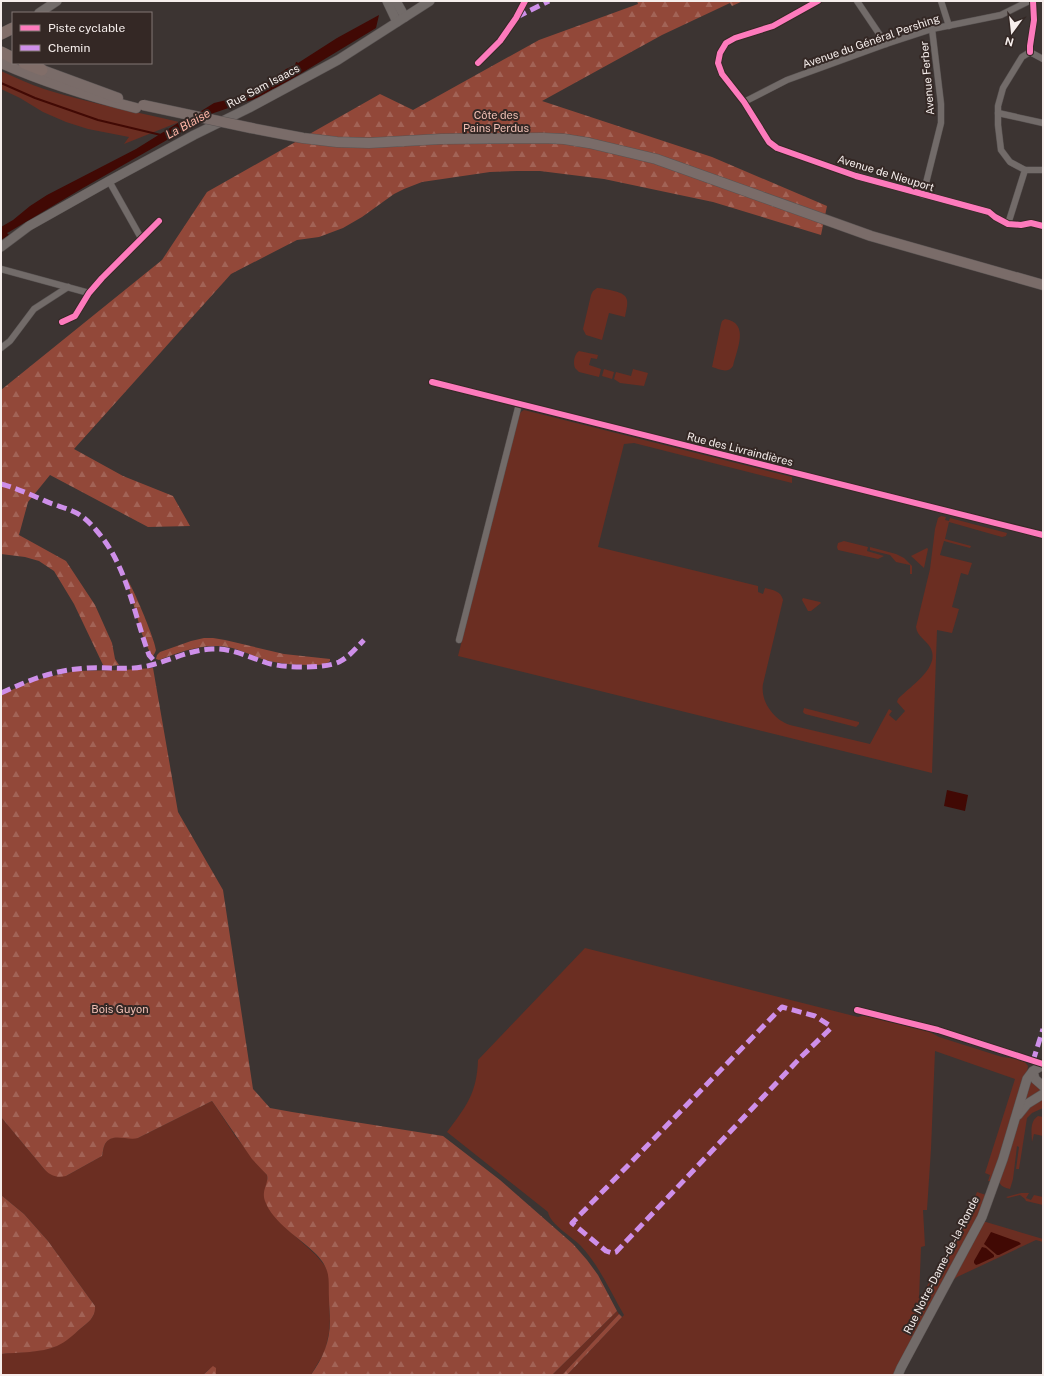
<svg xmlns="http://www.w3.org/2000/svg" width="1044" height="1376" font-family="'Public Sans',sans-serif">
<defs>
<pattern id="forest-firs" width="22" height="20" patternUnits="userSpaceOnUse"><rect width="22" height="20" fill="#924839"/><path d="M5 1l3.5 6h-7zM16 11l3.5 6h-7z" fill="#a26356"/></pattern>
</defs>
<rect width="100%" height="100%" fill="#3c3432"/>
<!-- green -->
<g fill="#6b2e22">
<path d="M1 71C15 77 29 84 44 89 88 103 134 111 179 122L124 144 129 137 88 129 66 122 43 112 20 98 1 89Z"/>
<path d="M597 288C603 288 609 290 614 291 631 295 628 302 625 317L609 313 602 340 586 335 583 329 591 295 593 291Z"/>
<path d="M725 319C750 323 737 349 733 366 728 374 719 369 712 367L721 324 722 321Z"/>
<path d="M579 351 598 355 597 359 591 358 589 365 601 369 599 377 579 372 575 368C573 363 574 354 579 351Z"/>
<polygon points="604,369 614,372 612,379 602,376"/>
<polygon points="633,369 648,373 644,386 620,383 614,379 616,372 631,376"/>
<path d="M524 410 792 477V483L634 443 624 444 598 547 758 586V592L763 594 765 588C773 590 781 591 783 600L763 684C760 701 774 720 790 725L870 744 889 709 892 711 889 715 896 721 905 711 897 702 898 699C909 687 942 667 930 647 926 640 917 636 916 627L930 569 935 529 938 518 941 516 946 517 945 520 949 521 950 518 1007 533 1006 536 1002 537 949 522 945 539 971 546 970 548 944 541 940 555 972 563 968 575 961 573 952 607 959 609 952 633 937 630 932 773 458 656 519 415 521 412Z"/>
<polygon points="844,541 868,547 867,551 884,556 878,559 838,550 837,547 838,543"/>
<polygon points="870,547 896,554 904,558 912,566 912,574 910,574 910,565 896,562 890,555 870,550"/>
<polygon points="927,548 928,549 924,568 911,556"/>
<polygon points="803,598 820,602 821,603 811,611 808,611 802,600"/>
<polygon points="804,708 859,722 859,724 856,727 805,714 803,712"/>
<path d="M585 948 858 1017 866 1015 924 1029 939 1037 1002 1057 1018 1059 1024 1061 1028 1066 1027 1073 991 1181H988L990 1175 985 1173 1015 1079 935 1051 931 1149 927 1210H923L925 1246 921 1247 919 1299 953 1244 963 1224 977 1192 986 1195 979 1214 896 1375H567L624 1315C610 1291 599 1265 580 1245 571 1236 550 1224 548 1212L447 1132C466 1107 477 1093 478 1060Z"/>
<polygon points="1031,1080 1043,1089 1024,1105 1024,1094"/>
<path d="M1043 1096V1108L1032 1113 1027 1118 1019 1169H1016L1019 1147 1017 1146 1013 1179 1010 1189C1005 1188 1000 1186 999 1181L1015 1128 1022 1114Z"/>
<path d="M212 1101 236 1137 267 1175V1180L285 1227 316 1255 325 1266 329 1274V1306L330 1319 329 1333 325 1351 311 1375H216V1368L208 1370 203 1375H1V1354C18 1352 38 1352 54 1347 61 1344 90 1323 93 1316 95 1313 94 1309 95 1306L48 1241 24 1214 1 1195V1117L45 1170 55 1176H66L102 1156C103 1152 103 1148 105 1144 112 1132 128 1139 138 1138Z"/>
<path d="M1038 1116 1043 1117V1136L1034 1134 1032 1142C1032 1133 1029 1122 1038 1116Z"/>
<polygon points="1021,1193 1029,1193 1026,1198 1031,1200 1034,1195 1043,1197 1043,1205 1026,1201 1025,1199 1020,1195 1008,1198 1006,1197"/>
<polygon points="983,1222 986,1222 1043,1239 1043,1242 1036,1240 957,1277 952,1281"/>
<polygon points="617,1311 619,1314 562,1375 552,1375"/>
</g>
<!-- forest -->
<g fill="url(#forest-firs)">
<polygon points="637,1 743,1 732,6 730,3 662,35 542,101 712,157 827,206 821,235 713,202 604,179 540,171 517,171 490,172 422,182 404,189 394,194 362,217 343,228 319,237 297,240 231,274 74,449 123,476 173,496 190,526 148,527 50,475 28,502 19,535 66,561 95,605 112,643 115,659 119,665 104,667 74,604 54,571 39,561 25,557 1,554 1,390 162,260 207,192 380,94 413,110 539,40 638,4"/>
<path d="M126 578C131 582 156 642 156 650 155 653 154 654 153 656L151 655 142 634Z"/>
<path d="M204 638H213L225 640 284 654 330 659V661C326 665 319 665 313 665 296 665 278 664 262 659 248 654 233 646 218 646 198 645 177 653 159 660L156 659 157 655 160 652 191 641Z"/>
<path d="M153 668 178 812 223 890 253 1089 270 1108 292 1112 443 1136 500 1180 573 1244 587 1260 598 1275 617 1311 552 1375H311C323 1358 330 1341 330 1321 330 1314 329 1306 329 1299 328 1279 332 1271 316 1254 300 1238 273 1223 265 1201 261 1190 269 1184 267 1175L252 1159 212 1101 138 1138C127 1141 112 1132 105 1144 103 1148 103 1152 102 1156L66 1176C57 1178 51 1176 45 1170L1 1117V695L31 681 75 671 123 670Z"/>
<path d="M1 1195 24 1214 48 1241 95 1306C96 1317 88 1323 80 1329 73 1335 66 1342 57 1346 41 1353 19 1352 1 1354Z"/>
<polygon points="619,1314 622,1317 567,1375 562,1375"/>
<polygon points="213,1366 216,1368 216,1375 203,1375"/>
</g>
<!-- water -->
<g fill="#410904">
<polygon points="379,15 376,28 277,88 273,89 260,97 208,115 198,113 214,103 239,97 259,87 270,81 286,69 295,65 296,62 297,62 298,63 337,38"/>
<polygon points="181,121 195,124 83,188 9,232 7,233 9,235 1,240 1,227 13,220 30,206 47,195 136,149"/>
<polygon points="947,790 968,795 965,811 944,806"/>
<polygon points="991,1232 1019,1242 1021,1244 999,1255 997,1255 984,1244"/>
<polygon points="982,1247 986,1248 994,1255 994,1257 979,1264 976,1265 974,1263 974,1261"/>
</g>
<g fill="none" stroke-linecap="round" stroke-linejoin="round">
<!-- stream -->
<polyline stroke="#410904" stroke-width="2" points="1,83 35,98 98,120 161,135"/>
<!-- street casing -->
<g stroke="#595352" stroke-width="7">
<g id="street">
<polyline points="818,1 773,26 735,38 726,43 720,53 718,63 722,74 744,102 769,142 777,148 856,176 989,212 995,217 1008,224 1021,225 1031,223 1043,226"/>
<polyline points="857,1 886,44"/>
<polyline points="941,1 949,26"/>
<polyline points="1030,52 1030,46 1034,20 1033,1"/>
<polyline points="1030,52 1043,59"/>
<polyline points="478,63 500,41 516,18 525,1"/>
<polyline points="744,102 787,80 886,44 932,29 1001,15 1029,1"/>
<polyline points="998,113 1043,123"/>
<polyline points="1025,170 1043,170"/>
<polyline points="109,181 141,238"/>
<polyline points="923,195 941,123 941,104 932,29"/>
<polyline points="1008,224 1025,170 1010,162 1001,150 998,125 998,106 1003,88 1022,57 1030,52"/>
<polyline points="1,269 89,293"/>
<polyline points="62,322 75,316 89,293 102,278 159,221"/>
<polyline points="1,348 10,341 34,309 68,287"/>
<polyline points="432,382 1043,535"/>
<polyline points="459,640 519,404"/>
<polyline points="857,1010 938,1030 1043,1064"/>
</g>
</g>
<!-- secondary casing -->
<g stroke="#595352" stroke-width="10">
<g id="secondary">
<polyline points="387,1 397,22"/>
<polyline points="396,1 405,17"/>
<polyline points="39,13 57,1"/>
<polyline points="1,247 29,226 109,181 194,135 249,108 338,60 430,1"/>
<polyline points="1033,1071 1035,1079 1043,1086"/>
<polyline points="1018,1115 1027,1104 1043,1094"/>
<polyline points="898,1375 901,1368 982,1217 1003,1159 1027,1079 1033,1071 1043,1065"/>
</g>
</g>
<!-- primary casing -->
<g stroke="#595352" stroke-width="11">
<g id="primary">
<path d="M1 63C46 83 88 96 136 108"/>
<polyline points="37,65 42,70 118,98"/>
<polyline points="251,128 303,138 337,142 369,143 441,139 543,138 564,139 589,143 656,159 871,236 1043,285"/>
</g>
</g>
<!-- highway casing -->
<g stroke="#595352" stroke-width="12">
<g id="highway">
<polyline points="1,34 13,28"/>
<polyline points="1,52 13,58"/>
<polyline points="24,63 42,70"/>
</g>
</g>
<!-- street -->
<use href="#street" stroke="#726b69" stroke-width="6"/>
<!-- secondary -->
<use href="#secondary" stroke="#726b69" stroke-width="9"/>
<!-- primary -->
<use href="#primary" stroke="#7a6c69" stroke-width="10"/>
<!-- highway -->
<use href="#highway" stroke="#816e69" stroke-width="11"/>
<!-- primary-bridge casing -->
<g stroke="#595352" stroke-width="11" stroke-linecap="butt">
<polyline id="primary-bridge" points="143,105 251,128"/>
</g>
<!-- primary-bridge -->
<use href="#primary-bridge" stroke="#7a6c69" stroke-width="10"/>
<!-- quiet -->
<g stroke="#ce8fe9" stroke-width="5" stroke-dasharray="10 5" stroke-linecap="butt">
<polyline points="517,17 549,1"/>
<path d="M1 484C16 488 29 494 43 500 55 506 69 508 80 515 86 519 91 524 96 530 127 565 133 611 149 655L156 663"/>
<path d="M1 693C32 679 54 670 88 668 106 667 124 670 142 667 166 663 187 650 212 649 231 648 249 657 267 663 283 668 324 669 339 662 349 657 356 648 364 640"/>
<polyline points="830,1029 801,1057 616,1252 612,1253 606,1251 572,1223 782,1007 815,1016 832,1027"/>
<polyline points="1033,1061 1043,1029"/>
</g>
<!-- cycleway casing -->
<g stroke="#342825" stroke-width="8">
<g id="cycleway">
<polyline points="818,1 773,26 735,38 726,43 720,53 718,63 722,74 744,102 769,142 777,148 856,176 989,212 995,217 1008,224 1021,225 1031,223 1043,226"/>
<polyline points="1030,52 1030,46 1034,20 1033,1"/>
<polyline points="478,63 500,41 516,18 525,1"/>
<polyline points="62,322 75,316 89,293 102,278 159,221"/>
<polyline points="432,382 1043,535"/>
<polyline points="857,1010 938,1030 1043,1064"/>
</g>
</g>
<!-- cycleway -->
<use href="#cycleway" stroke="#fd7abc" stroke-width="6"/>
</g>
<g text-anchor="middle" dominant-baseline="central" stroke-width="4" stroke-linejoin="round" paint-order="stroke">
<!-- street labels -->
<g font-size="11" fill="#f6eeec" stroke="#342825">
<text transform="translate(871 41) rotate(-19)">Avenue du Général Pershing</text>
<text transform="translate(927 78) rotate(-95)">Avenue Ferber</text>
<text transform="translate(263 86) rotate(-28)">Rue Sam Isaacs</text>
<text transform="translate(886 173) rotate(17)">Avenue de Nieuport</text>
<text transform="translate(740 449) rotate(14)">Rue des Livraindières</text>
<text transform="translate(941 1265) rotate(-63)">Rue Notre-Dame-de-la-Ronde</text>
</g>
<!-- park labels -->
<g font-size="11" fill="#f1c0b5" stroke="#342825">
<text x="496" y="115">Côte des<tspan x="496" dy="13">Pains Perdus</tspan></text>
<text x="120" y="1009">Bois Guyon</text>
</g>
<!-- water labels -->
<g font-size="12" font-style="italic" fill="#feb5a6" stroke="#342825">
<text transform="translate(188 124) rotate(-29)">La Blaise</text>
</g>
</g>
<!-- border -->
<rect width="1044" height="1376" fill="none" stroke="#f6eeec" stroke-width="4"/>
<!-- legend -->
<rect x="12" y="12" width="140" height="52" fill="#342825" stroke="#827775"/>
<rect x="20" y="25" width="20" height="6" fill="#fd7abc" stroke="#827775"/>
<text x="48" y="32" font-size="12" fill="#f6eeec">Piste cyclable</text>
<rect x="20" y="45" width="20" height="6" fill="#ce8fe9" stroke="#827775"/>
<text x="48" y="52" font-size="12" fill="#f6eeec">Chemin</text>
<!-- north arrow -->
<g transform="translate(1012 32) rotate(195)" stroke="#342825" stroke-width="3" paint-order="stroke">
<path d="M0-3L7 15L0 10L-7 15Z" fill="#f6eeec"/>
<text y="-6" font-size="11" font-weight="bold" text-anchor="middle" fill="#f6eeec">N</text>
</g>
</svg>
